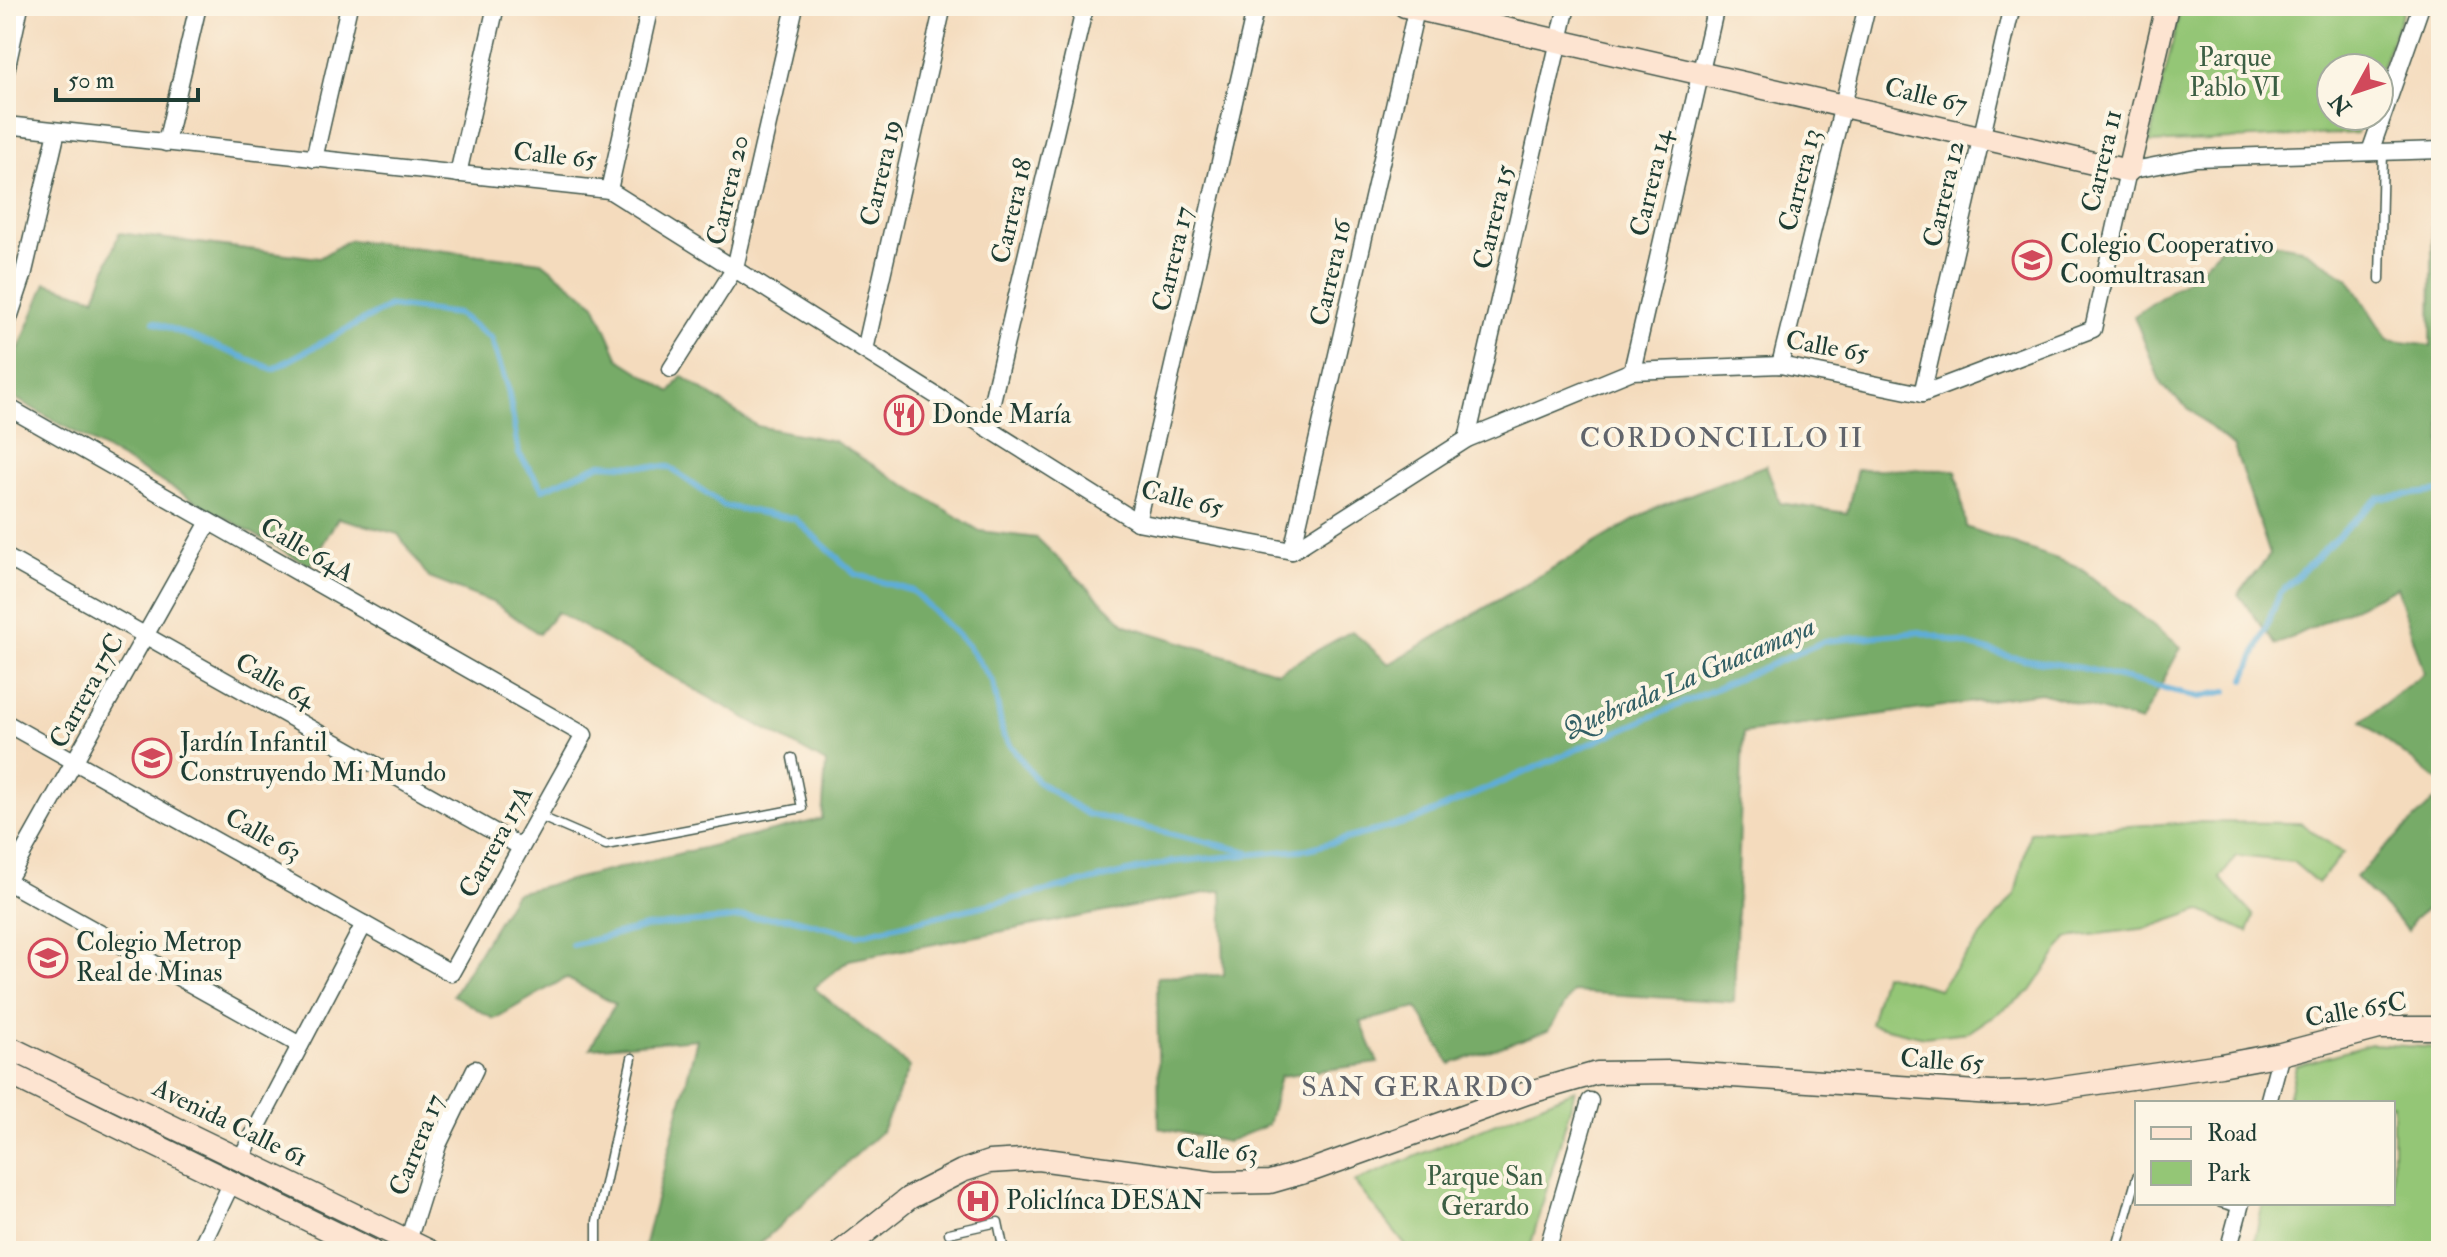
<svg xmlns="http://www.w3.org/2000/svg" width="2447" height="1257" font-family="'IM FELL Double Pica',serif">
<rect width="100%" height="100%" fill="#fcf5e5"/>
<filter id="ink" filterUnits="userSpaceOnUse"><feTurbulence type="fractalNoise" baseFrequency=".0125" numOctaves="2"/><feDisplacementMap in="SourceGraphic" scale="16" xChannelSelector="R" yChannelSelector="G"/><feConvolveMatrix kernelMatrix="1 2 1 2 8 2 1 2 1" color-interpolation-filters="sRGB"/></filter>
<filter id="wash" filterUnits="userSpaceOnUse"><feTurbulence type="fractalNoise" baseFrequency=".006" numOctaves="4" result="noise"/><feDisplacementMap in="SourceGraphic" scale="32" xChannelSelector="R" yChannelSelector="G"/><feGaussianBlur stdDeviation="1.8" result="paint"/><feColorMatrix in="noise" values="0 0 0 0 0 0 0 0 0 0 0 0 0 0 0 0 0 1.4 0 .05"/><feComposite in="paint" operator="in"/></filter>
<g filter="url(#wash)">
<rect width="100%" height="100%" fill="#f4dbbd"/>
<!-- green -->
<g fill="#94c676" stroke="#5a8255" stroke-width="2">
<polygon points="2181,6 2405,6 2379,75 2379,68 2331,68 2331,116 2363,116 2357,133 2149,143"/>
<polygon points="2195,822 2300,823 2343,853 2318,883 2293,862 2237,856 2220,878 2254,916 2248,932 2200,910 2148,928 2067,938 2031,991 1969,1032 1924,1037 1870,1024 1883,974 1939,989 2015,894 2030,832"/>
<polygon points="2371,1044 2441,1048 2441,1251 2252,1251 2263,1203 2393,1203 2393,1103 2287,1103 2296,1066"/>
<polygon points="1575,1090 1529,1251 1410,1251 1354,1182"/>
</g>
<!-- forest -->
<g fill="#77ab67" stroke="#4b744e" stroke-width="2">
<polygon points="2433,200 2441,201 2441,783 2362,721 2424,673 2397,587 2276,645 2238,594 2270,555 2234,447 2162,386 2134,316 2195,274 2232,236 2301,248 2348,278 2388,340 2431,346"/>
<polygon points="119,233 319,258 349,240 542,262 595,304 619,359 671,392 682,376 757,426 834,441 980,531 1037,538 1126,625 1278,672 1352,631 1389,664 1655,508 1766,465 1780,503 1847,513 1857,469 1956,470 1966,527 2077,566 2181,647 2141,722 2041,693 1743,733 1734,1002 1573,992 1548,1031 1450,1064 1417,1008 1361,1022 1378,1063 1280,1076 1268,1125 1227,1142 1159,1128 1157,977 1224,975 1222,890 849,960 814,988 910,1067 882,1131 752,1251 643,1251 697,1039 590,1048 615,1004 566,978 494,1019 453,995 515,893 822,819 826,763 557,612 539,634 494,603 429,578 398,534 338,518 310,566 6,393 6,380 46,283 95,298"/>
<polygon points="2441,794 2441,908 2433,904 2414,919 2408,931 2355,877"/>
</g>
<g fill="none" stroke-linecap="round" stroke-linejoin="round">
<!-- stream -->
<g stroke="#5eadd8" stroke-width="6">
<polyline points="154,322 273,369 390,306 458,314 491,338 508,389 519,454 543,489 601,464 669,467 724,506 795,519 855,574 913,591 967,645 993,682 1003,735 1037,781 1087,814 1249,852"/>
<polyline points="2245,679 2280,593 2359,516 2379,498 2441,491"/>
<polyline points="572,945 646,927 745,917 790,918 857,935 1171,862 1308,849 1415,820 1825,641 1920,632 2011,657 2082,668 2200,697 2227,691"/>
</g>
</g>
</g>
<g filter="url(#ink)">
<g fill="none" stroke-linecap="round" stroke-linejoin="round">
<!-- lane casing -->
<g stroke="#3f5549" stroke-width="11">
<g id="lane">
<polyline points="2380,279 2383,152"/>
<polyline points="539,816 606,845 802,808 792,758"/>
<polyline points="2221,1203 2239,1208"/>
<polyline points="949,1233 998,1222 1004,1251"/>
<polyline points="597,1251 597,1221 632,1058"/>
<polyline points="2116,1251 2137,1177"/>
</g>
</g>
<!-- street casing -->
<g stroke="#3f5549" stroke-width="19">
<g id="street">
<polyline points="6,71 20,6"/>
<polyline points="6,125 609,190 1137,522 1292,551 1467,439 1632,371 1780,365 1922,394 2093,329 2128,171 2196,158 2441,150"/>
<polyline points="166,143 198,6"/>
<polyline points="2370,152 2421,6"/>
<polyline points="314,159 349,6"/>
<polyline points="458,174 496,6"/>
<polyline points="609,190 650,6"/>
<polyline points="6,327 23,276 57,131"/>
<polyline points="865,350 943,6"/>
<polyline points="1780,365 1867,6"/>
<polyline points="671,369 735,268 795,6"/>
<polyline points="1632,371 1716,6"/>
<polyline points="1922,394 2012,6"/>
<polyline points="6,406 584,735 451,973 6,723"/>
<polyline points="986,427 1085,6"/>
<polyline points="1467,439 1567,6"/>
<polyline points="1137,522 1256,6"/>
<polyline points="1292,551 1417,6"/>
<polyline points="6,557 521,847"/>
<polyline points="6,881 300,1045"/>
<polyline points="6,883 209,522"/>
<polyline points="2268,1103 2281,1054"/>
<polyline points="240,1160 364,924"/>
<polyline points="408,1241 438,1145 475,1069"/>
<polyline points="199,1251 232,1182"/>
<polyline points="1547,1251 1590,1101"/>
<polyline points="2228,1251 2241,1203"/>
</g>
</g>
<!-- secondary casing -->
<g stroke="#3f5549" stroke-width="25">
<g id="secondary">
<polyline points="1405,6 2128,171 2167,6"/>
<polyline points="6,1046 429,1251"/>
<polyline points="6,1072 372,1251"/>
<polyline points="842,1251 909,1198 962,1171 989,1162 1039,1159 1215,1183 1270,1182 1315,1169 1527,1093 1597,1073 1670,1072 1992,1093 2035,1092 2221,1065 2281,1054 2379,1028 2441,1028"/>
</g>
</g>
<!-- lane -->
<use href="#lane" stroke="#fff" stroke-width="8"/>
<!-- street -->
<use href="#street" stroke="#fff" stroke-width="16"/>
<!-- secondary -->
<use href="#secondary" stroke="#fde4d1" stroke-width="22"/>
</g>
</g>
<!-- icons -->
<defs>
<g id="school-ring" transform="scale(2)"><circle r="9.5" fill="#fcf5e5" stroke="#d1495b" stroke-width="1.5"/><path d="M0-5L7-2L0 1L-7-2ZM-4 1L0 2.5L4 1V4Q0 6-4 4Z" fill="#d1495b"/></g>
<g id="restaurant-ring" transform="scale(2)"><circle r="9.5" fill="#fcf5e5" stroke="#d1495b" stroke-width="1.5"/><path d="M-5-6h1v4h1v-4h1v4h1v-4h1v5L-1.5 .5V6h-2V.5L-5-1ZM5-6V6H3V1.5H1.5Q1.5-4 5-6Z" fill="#d1495b"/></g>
<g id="hospital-ring" transform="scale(2)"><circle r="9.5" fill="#fcf5e5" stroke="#d1495b" stroke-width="1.5"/><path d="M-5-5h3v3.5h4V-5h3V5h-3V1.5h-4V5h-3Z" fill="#d1495b"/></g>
</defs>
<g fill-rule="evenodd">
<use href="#school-ring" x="2032" y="260"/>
<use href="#restaurant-ring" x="904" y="415"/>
<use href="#school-ring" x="152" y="758"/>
<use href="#school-ring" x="48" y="958"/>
<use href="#hospital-ring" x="978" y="1201"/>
</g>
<g text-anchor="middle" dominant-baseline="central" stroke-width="8" stroke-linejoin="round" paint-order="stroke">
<!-- park labels -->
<g font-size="26" fill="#3c5f44" stroke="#fcf5e5">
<text x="2235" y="58">Parque<tspan x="2235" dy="30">Pablo VI</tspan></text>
<text x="1485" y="1177">Parque San<tspan x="1485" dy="30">Gerardo</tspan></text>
</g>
<!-- street labels -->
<g font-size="26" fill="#1f3d34" stroke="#fcf5e5">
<text transform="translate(1926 96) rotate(13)">Calle 67</text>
<text transform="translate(555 156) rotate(6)">Calle 65</text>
<text transform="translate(2102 161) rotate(-77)">Carrera 11</text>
<text transform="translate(881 173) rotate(-77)">Carrera 19</text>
<text transform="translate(1800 180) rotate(-76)">Carrera 13</text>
<text transform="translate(1651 183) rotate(-77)">Carrera 14</text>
<text transform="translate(728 190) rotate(-77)">Carrera 20</text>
<text transform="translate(1944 194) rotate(-77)">Carrera 12</text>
<text transform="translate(1012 211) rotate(-77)">Carrera 18</text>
<text transform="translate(1494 217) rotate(-77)">Carrera 15</text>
<text transform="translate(1173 259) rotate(-77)">Carrera 17</text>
<text transform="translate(1331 273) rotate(-77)">Carrera 16</text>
<text transform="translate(1827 347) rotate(10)">Calle 65</text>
<text transform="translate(1182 499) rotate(14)">Calle 65</text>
<text transform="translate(307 550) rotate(30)">Calle 64A</text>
<text transform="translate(275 681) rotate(29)">Calle 64</text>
<text transform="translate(87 691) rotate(-61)">Carrera 17C</text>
<text transform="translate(263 835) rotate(29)">Calle 63</text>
<text transform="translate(496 842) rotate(-61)">Carrera 17A</text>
<text transform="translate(2356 1010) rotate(-10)">Calle 65C</text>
<text transform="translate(1942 1061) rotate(4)">Calle 65</text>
<text transform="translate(230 1123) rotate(26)">Avenida Calle 61</text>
<text transform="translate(417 1145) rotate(-68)">Carrera 17</text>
<text transform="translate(1217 1151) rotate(4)">Calle 63</text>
</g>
<!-- poi labels -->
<g font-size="26" fill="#1f3d34" stroke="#fcf5e5" text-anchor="start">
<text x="2060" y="245">Colegio Cooperativo<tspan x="2060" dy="30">Coomultrasan</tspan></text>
<text x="932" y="415">Donde María</text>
<text x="180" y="743">Jardín Infantil<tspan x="180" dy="30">Construyendo Mi Mundo</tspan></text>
<text x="76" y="943">Colegio Metrop<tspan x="76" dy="30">Real de Minas</tspan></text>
<text x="1006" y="1201">Policlínca DESAN</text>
</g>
<!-- neighbourhood labels -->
<g font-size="28" letter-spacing="2" fill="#60646b" stroke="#fcf5e5">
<text x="1722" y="438">CORDONCILLO II</text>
<text x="1418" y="1087">SAN GERARDO</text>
</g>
<!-- water labels -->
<g font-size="28" font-style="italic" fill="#325f65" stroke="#fcf5e5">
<text transform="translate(1689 678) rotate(-23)">Quebrada La Guacamaya</text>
</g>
</g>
<!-- margin -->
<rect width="2447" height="1257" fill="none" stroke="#fcf5e5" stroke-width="32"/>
<!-- legend -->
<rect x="2135" y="1101" width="260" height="104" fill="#fcf5e5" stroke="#a4ab9e" stroke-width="2"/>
<rect x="2151" y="1127" width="40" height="12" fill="#fde4d1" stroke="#a4ab9e" stroke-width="2"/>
<text x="2207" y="1141" font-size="24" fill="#1f3d34">Road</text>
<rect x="2151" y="1161" width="40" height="24" fill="#94c676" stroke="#a4ab9e" stroke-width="2"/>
<text x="2207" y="1181" font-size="24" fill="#1f3d34">Park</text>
<!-- north arrow -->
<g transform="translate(2355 92) rotate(230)"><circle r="38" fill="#fcf5e5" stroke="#a4ab9e" stroke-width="2"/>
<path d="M0-6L14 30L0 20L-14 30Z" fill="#d1495b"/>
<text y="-12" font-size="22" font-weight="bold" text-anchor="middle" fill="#1f3d34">N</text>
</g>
<!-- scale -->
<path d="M56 88v12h142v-12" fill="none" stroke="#1f3d34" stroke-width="4"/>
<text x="68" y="88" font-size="24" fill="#1f3d34" stroke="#fcf5e5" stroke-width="6" paint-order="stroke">50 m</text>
</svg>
